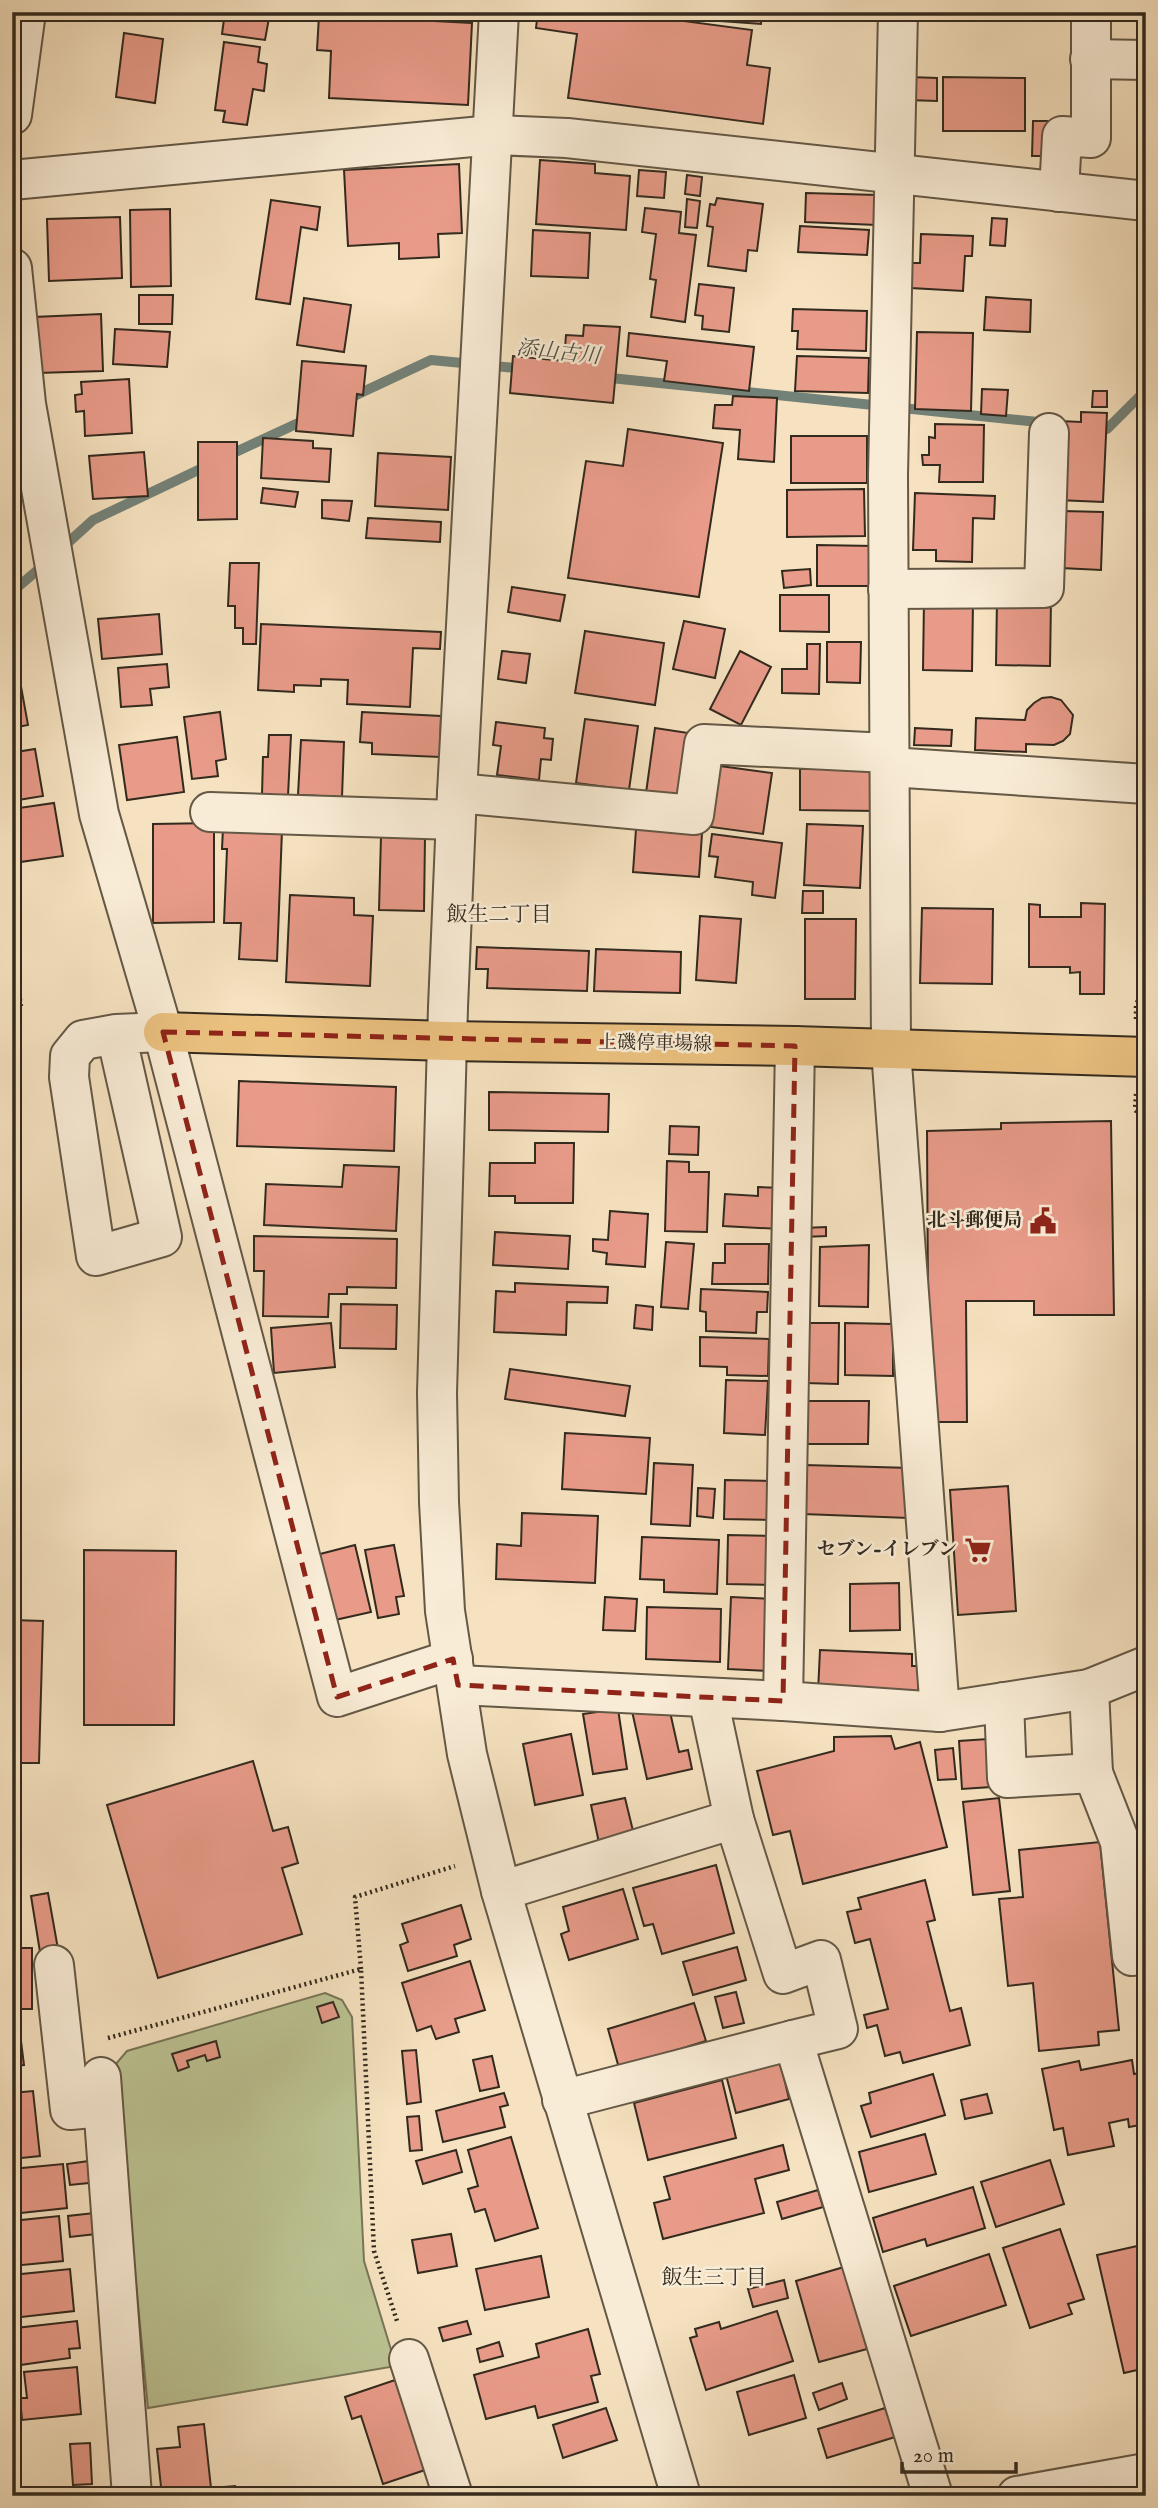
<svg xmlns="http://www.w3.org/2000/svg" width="1158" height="2508" font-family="'IM FELL English','Noto Serif JP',serif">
<rect width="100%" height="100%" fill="#f6e2c0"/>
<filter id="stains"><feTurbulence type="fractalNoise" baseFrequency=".00286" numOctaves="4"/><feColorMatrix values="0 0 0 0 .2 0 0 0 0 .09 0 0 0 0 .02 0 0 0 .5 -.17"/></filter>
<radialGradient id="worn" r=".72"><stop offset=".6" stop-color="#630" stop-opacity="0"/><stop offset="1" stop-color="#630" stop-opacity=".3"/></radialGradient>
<!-- green -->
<polygon fill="#bcc393" stroke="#787658" stroke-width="2" points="325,1993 342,2000 352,2017 364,2261 396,2366 148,2408 115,2065 127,2051"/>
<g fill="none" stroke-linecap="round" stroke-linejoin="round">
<!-- stream -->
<g stroke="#738279" stroke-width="10">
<polyline points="601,377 1048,423"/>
<polyline points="352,397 431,360 526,369"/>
<polyline points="1092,427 1107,429 1146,390"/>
<polyline points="225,457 309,418"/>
<polyline points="61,549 93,520 211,464"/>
<polyline points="12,592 47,562"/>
</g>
</g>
<!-- building -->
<g fill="#e89b89" stroke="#332a1e" stroke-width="2">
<polygon points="225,12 269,18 265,40 222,34"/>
<polygon points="538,12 616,12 752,30 747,65 770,68 763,124 568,98 577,34 536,28"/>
<polygon points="708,12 762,12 761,24 707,20"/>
<polygon points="816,12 884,12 884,17"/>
<polygon points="319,15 472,23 468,105 329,98 331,51 317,50"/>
<polygon points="124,33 163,39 155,103 116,97"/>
<polygon points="224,42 260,47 258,62 267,64 264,91 253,89 247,125 223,122 225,111 215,110"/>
<polygon points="909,77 937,78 937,101 907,100"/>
<polygon points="943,77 1025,78 1025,131 943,131"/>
<polygon points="1033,121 1048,121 1047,156 1032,156"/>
<polygon points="540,160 595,164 595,173 630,176 626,230 536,224"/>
<polygon points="459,164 462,233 438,234 439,257 399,259 399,243 348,246 344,170"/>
<polygon points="639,170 666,172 664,198 637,196"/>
<polygon points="687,175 702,177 700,196 685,194"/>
<polygon points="806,193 878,195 877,225 805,222"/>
<polygon points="717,198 763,204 757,251 748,250 746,271 708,266 713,227 707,226 710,204 715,205"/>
<polygon points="687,199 700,201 697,228 685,227"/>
<polygon points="271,200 320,207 317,230 301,227 290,304 256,299"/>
<polygon points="645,208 681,212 679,233 696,235 685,322 651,317 656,280 650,279 656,234 642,232"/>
<polygon points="170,209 171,286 131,287 130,210"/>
<polygon points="120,217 122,278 49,281 47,219"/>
<polygon points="992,218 1007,219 1005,246 990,245"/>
<polygon points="800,226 869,230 867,255 798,252"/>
<polygon points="533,230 590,233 588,278 531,276"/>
<polygon points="921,234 973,236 972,256 965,256 963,291 911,288 912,263 920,263"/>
<polygon points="699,284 734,288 729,332 702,329 703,316 695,315"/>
<polygon points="139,295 173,295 172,324 139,324"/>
<polygon points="986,297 1031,300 1030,332 984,330"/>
<polygon points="304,298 351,305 344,352 297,345"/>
<polygon points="793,309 867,311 866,351 797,349 798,331 792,331"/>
<polygon points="101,314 103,371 37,373 34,317"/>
<polygon points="584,325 620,327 613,403 510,393 513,356 564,361 566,335 583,336"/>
<polygon points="115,329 170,332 167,367 113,364"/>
<polygon points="917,332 973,333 971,411 915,409"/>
<polygon points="629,333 754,347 749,391 664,381 667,361 627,356"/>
<polygon points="797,356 869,358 868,393 795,391"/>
<polygon points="302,361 366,366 363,395 357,394 353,436 296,431"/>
<polygon points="129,379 132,433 85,436 84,411 76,412 75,395 82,394 81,382"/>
<polygon points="982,389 1008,390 1006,416 981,414"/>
<polygon points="1093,391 1107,391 1107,407 1092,407"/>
<polygon points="733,396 777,398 774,462 738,459 740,430 713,428 715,405 732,405"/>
<polygon points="1081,412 1107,413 1103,502 1057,500 1060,421 1081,422"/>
<polygon points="935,424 984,425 983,482 939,482 940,465 923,465 922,455 929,455 929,437 935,438"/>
<polygon points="628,429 723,443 699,597 568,578 586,461 623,466"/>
<rect x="791" y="436" width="76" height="47"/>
<polygon points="263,438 313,441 313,448 331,449 329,482 261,478"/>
<polygon points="198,442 237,442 237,519 198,520"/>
<polygon points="144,452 148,496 93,499 89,456"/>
<polygon points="378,453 451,457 448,510 375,506"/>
<polygon points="263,488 298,492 295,507 261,503"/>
<polygon points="864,489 865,536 787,537 787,490"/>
<polygon points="915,493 995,496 994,519 973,518 972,562 936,561 936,550 913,550"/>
<polygon points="322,500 352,501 349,521 322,518"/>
<polygon points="1063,511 1103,512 1101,570 1061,568"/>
<polygon points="368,518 441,522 440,542 366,538"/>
<polygon points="817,545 874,546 873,586 817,586"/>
<polygon points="230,563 259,563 256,644 243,644 243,628 235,628 235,606 228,606"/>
<polygon points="810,569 811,585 784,588 782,571"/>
<polygon points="512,587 565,595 560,621 508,612"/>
<polygon points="780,595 829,595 829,632 780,631"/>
<polygon points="924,599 973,601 972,671 923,670"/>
<polygon points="997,599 1051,600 1050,666 996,665"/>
<polygon points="159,614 162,654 102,659 98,619"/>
<polygon points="684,621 725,629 715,678 673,669"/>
<polygon points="261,624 441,632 440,649 413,648 410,707 347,704 348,680 321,679 321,686 294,685 294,692 258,690"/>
<polygon points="585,631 664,643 655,705 575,693"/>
<polygon points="827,642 861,642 860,683 827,682"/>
<polygon points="807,644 820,644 819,694 782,693 782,669 807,669"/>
<polygon points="502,651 530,654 526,683 498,679"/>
<polygon points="740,651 771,667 741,725 710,709"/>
<polygon points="167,664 169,687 150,689 152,705 121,707 118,668"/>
<polygon points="18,670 28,725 12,728 12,671"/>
<polygon points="1051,697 1061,700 1073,715 1070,734 1063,741 1054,745 1026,744 1026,752 975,750 976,718 1025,720 1027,710 1034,703 1042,698"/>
<polygon points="220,712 226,759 216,761 218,776 192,779 184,717"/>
<polygon points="362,712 441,716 440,757 372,754 372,743 360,742"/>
<polygon points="585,719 638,726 629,790 576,783"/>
<polygon points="496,722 545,728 544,738 553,739 551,760 541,759 539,780 497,775 501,746 493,745"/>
<polygon points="655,728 695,734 685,799 646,793"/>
<polygon points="915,728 952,730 951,746 914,745"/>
<polygon points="269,735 291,735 288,796 262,795 263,757 268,757"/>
<polygon points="177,737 184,792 127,800 119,745"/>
<polygon points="301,740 344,742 342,797 298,795"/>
<polygon points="14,743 16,752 35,749 43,796 12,801 12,744"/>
<polygon points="720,766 772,773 763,834 711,827"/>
<polygon points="800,769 878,769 878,811 800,810"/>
<polygon points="54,803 63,856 20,862 12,809"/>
<polygon points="214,823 214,922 153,923 153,824"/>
<polygon points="807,824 863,826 860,888 804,885"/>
<polygon points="223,828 282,830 277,961 239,959 241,923 224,923 227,849 222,849"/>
<polygon points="636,829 702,834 699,877 633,872"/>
<polygon points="712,834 782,843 775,898 752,895 753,882 715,877 718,857 709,856"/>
<polygon points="381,836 425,837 424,911 379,910"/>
<polygon points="803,891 823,891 823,913 802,913"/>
<polygon points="290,895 354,898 354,915 373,916 370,986 286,982"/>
<polygon points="1081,903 1105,904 1104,994 1080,994 1080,972 1070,973 1070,967 1029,967 1029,904 1040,905 1040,917 1081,917"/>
<polygon points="922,908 993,909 992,984 920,983"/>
<polygon points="700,916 741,919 736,983 696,980"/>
<polygon points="805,919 856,919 855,999 805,999"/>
<polygon points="477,947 589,951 587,991 487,988 488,969 476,969"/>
<polygon points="596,949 681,952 680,993 594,991"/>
<polygon points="239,1081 396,1087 394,1151 237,1146"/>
<polygon points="489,1092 609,1094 608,1132 489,1130"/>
<polygon points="1111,1121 1114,1315 1034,1315 1034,1301 966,1301 967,1422 937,1422 928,1304 927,1131 1001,1129 1001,1123"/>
<polygon points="670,1126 699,1127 698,1155 669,1154"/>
<polygon points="535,1143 574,1143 573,1203 515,1203 515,1196 489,1196 490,1163 535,1163"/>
<polygon points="667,1161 689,1162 689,1172 709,1172 707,1232 665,1231"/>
<polygon points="344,1165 399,1167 396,1231 264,1225 266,1184 342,1187"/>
<polygon points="758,1187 783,1188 780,1229 723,1226 725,1194 758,1196"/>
<polygon points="610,1211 648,1214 645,1267 606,1264 607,1253 593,1251 593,1239 608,1240"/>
<polygon points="826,1227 826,1236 803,1237 803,1228"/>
<polygon points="495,1232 570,1236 568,1269 493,1265"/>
<polygon points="254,1236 397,1239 396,1288 347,1287 347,1294 329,1294 328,1317 263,1316 264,1271 254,1271"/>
<polygon points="666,1242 694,1244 688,1309 661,1307"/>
<polygon points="725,1244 769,1244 768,1284 712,1284 713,1263 725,1263"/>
<polygon points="869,1245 868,1307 819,1306 820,1247"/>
<polygon points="515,1283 608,1287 607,1303 567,1302 566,1335 494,1332 496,1291 515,1292"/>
<polygon points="701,1289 768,1292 767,1312 757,1312 756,1333 706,1331 706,1312 700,1311"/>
<polygon points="341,1304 397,1305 396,1349 340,1348"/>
<polygon points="636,1305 653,1307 652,1330 634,1328"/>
<polygon points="331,1323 335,1367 274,1373 271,1328"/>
<polygon points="807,1323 839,1323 838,1384 806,1383"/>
<polygon points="845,1323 893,1324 893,1376 845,1375"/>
<polygon points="700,1337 769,1339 768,1376 727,1375 727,1367 700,1366"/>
<polygon points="510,1369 630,1386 625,1416 505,1399"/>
<polygon points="726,1380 768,1381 765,1435 724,1433"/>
<polygon points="807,1401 869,1401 868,1444 807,1444"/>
<polygon points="565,1433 650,1438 646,1494 562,1489"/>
<polygon points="654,1463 693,1465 690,1526 651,1524"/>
<polygon points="805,1465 911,1468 909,1518 803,1514"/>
<polygon points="725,1480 771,1481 771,1520 724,1519"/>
<polygon points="1008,1486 1016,1611 958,1615 950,1490"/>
<polygon points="698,1488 715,1489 713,1518 697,1516"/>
<polygon points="522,1513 598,1516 595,1583 496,1579 497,1544 521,1546"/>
<polygon points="728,1535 773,1536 772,1585 727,1584"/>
<polygon points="642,1537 719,1540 717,1594 664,1592 664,1580 640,1579"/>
<polygon points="355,1545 371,1612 335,1620 320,1554"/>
<polygon points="394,1545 404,1596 396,1597 399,1614 378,1618 365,1550"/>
<polygon points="84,1550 176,1551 174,1725 84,1725"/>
<polygon points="899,1583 900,1630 850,1631 850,1584"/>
<polygon points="605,1597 637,1599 635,1631 603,1630"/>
<polygon points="731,1597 774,1599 770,1671 728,1669"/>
<polygon points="647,1607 721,1609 720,1662 646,1659"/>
<polygon points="12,1620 43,1621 39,1763 12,1763"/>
<polygon points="820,1650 912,1654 912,1666 919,1666 918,1697 818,1692"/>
<polygon points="668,1703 679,1752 688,1750 692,1769 647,1779 632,1711"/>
<polygon points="618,1709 627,1769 593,1774 583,1714"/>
<polygon points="571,1734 583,1795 535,1805 523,1744"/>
<polygon points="891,1736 895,1749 920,1742 947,1847 803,1884 790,1831 773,1835 757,1771 834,1751 834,1737"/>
<polygon points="988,1739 991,1787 962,1789 959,1741"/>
<polygon points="953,1748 956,1779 938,1780 935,1750"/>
<polygon points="253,1761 273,1831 288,1827 298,1863 282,1868 302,1934 158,1978 107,1805"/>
<polygon points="625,1798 634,1835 599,1843 591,1805"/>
<polygon points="999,1798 1010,1891 973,1895 963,1802"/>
<polygon points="1100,1842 1119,2030 1098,2032 1099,2045 1039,2051 1033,1983 1008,1986 999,1899 1023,1897 1019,1850"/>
<polygon points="716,1865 734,1933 662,1954 653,1924 644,1926 633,1888"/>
<polygon points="925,1880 935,1920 927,1922 950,2011 961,2008 970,2045 903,2063 900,2052 885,2056 877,2025 867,2028 864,2015 888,2009 870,1939 855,1943 847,1912 861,1909 858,1898"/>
<polygon points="623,1889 638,1939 569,1960 561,1934 569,1931 563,1907"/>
<polygon points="48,1893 58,1949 40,1952 31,1896"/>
<polygon points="461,1905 471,1939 454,1945 457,1956 408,1971 400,1945 408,1942 402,1924"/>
<polygon points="737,1947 746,1980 693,1995 683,1962"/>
<rect x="12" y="1948" width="20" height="61"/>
<polygon points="470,1961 485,2010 455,2019 459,2032 436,2039 431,2026 417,2031 402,1983"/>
<polygon points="736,1992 744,2023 723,2028 715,1997"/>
<polygon points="333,2002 339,2017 322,2023 317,2007"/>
<polygon points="694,2003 706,2041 619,2068 608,2029"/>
<polygon points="12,2025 19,2025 24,2065 12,2066"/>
<polygon points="216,2041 220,2057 207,2061 205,2055 187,2061 189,2067 178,2071 172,2054"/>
<polygon points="416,2050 421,2102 407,2104 402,2051"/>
<polygon points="492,2056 499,2087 480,2091 473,2060"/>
<polygon points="1132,2060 1134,2074 1146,2072 1146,2124 1129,2127 1128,2119 1109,2123 1114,2146 1068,2155 1063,2128 1054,2130 1042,2069 1079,2061 1081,2070"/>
<polygon points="780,2061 789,2099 736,2113 726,2075"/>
<polygon points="933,2074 945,2115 871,2137 861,2106 871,2103 869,2093"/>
<polygon points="722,2080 736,2138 648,2160 634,2103"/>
<polygon points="33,2091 40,2156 12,2159 12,2093"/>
<polygon points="504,2093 508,2105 500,2107 505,2127 443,2142 436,2111"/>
<polygon points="987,2094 992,2113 965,2119 961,2100"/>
<polygon points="419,2116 422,2150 410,2151 407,2117"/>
<polygon points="925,2134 936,2174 869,2192 859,2152"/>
<polygon points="511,2137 538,2228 495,2241 485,2209 475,2212 468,2189 478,2186 468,2150"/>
<polygon points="783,2145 789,2170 755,2179 764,2213 663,2239 654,2203 670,2199 664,2177"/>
<polygon points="456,2150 462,2172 423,2184 416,2161"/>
<polygon points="96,2160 98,2182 70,2185 67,2164"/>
<polygon points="1050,2160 1064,2204 996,2227 981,2182"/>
<polygon points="63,2164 67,2208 12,2214 12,2169"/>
<polygon points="973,2187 985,2228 927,2246 925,2239 883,2252 873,2218"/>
<polygon points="818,2190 823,2207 782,2219 777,2202"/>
<polygon points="103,2212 105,2233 70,2237 68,2216"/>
<polygon points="59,2216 63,2261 12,2266 12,2221"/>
<polygon points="1060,2229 1084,2299 1068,2304 1072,2314 1030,2328 1003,2248"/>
<polygon points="451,2234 457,2266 418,2273 412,2240"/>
<polygon points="1146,2244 1146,2368 1124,2373 1097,2255"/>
<polygon points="989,2254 1006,2305 911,2336 894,2286"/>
<polygon points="541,2256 549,2297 485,2310 476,2269"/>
<polygon points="844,2267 867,2349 819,2362 796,2281"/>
<polygon points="70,2269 74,2311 13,2318 12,2275"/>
<polygon points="784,2280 788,2298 753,2307 748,2289"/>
<polygon points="777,2311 793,2361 706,2390 690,2338 697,2336 695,2329 719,2322 721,2329"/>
<polygon points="77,2321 80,2348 69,2349 70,2358 20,2365 16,2328"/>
<polygon points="467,2321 471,2334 443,2341 439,2328"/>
<polygon points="588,2329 600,2374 591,2376 598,2402 538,2418 535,2406 486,2419 474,2375 539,2357 536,2344"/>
<polygon points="499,2342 503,2356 480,2362 477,2349"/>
<polygon points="77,2367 81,2414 22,2420 20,2398 27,2398 24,2372"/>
<polygon points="794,2375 806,2418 749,2435 737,2392"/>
<polygon points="395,2380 425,2470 383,2484 361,2416 352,2419 345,2397"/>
<polygon points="842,2383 847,2399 819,2410 813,2393"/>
<polygon points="606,2408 617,2440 563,2458 553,2425"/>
<polygon points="885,2408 895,2437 827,2458 818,2429"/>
<polygon points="204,2424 211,2488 235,2486 236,2496 162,2496 157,2449 180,2447 178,2427"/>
<polygon points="90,2443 92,2484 73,2485 70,2444"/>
<polygon points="75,2490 76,2496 19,2496 19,2494"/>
</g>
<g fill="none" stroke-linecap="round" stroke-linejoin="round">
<!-- minor casing -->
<g stroke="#645846" stroke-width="42">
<g id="minor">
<polyline points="499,12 457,793 448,1007 437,1393 439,1502 445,1611 467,1754 501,1891 681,2496"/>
<polyline points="1090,59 1146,60"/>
<polyline points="12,115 26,12"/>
<polyline points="12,180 493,135 567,138 1146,201"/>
<polyline points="1059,192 1062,136 1091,138 1091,12"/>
<polyline points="12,268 26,404 99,814 163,1032 337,1697 453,1659"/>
<polyline points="888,589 1044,588 1049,433"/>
<polyline points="890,767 1146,784"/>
<polyline points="457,793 694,815 704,744 888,753"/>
<polyline points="210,812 455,820"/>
<polyline points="116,1034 162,1237 96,1256 69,1077 70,1056 83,1040 116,1034 163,1032"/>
<polyline points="458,1685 783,1701 940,1712 891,1050 888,475 898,12"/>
<polyline points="783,1701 795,1046"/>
<polyline points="1004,1702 1007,1778 1093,1773 1089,1689"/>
<polyline points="940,1712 1089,1689 1146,1666"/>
<polyline points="1093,1773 1120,1842 1132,1956"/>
<polyline points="734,1819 783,1974 821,1960 838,2029 793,2040"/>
<polyline points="501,1891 734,1819 708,1698"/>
<polyline points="54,1965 70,2110 103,2107"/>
<polyline points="101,2077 132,2496"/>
<polyline points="562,2100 793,2040 933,2496"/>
<polyline points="409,2359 453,2496"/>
<polyline points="1017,2496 1146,2473"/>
</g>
</g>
<!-- major casing -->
<g stroke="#332a1e" stroke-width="42">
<polyline id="major" points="163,1032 447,1041 795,1046 1146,1057"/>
</g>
<!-- path -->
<g stroke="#332a1e" stroke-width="4.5" stroke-dasharray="2 3.5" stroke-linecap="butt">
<polyline points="12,950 21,1006"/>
<polyline points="1136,1019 1136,1004 1146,988"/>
<polyline points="1136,1094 1135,1110 1146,1120"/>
<polyline points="361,1969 355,1897 455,1866"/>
<polyline points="108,2038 361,1969 374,2251 398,2324"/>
</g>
<!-- minor -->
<use href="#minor" stroke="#f9ecd6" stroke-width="38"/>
<!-- major -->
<use href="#major" stroke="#ebc180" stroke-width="38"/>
</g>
<!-- marked area -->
<path fill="none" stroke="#8f2418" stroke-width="5" stroke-dasharray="14 9" stroke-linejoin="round" d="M163 1032 795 1046 783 1701 458 1685 453 1659 337 1697Z"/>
<!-- icons -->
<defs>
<g id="civic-bare" transform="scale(2.1)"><path d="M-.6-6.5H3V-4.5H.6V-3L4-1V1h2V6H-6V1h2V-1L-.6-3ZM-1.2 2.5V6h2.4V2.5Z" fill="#8f2418" stroke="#f9ecd6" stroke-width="2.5" paint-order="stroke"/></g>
<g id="supermarket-bare" transform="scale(2.1)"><path d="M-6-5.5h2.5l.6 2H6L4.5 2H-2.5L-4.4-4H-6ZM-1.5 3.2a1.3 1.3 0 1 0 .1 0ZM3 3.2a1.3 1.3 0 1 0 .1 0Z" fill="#8f2418" stroke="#f9ecd6" stroke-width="2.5" paint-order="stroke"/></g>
</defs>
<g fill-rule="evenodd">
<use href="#civic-bare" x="1043" y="1221"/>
<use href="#supermarket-bare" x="978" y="1550"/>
</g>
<g text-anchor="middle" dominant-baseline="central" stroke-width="5" stroke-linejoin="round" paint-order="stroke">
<!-- street labels -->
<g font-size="19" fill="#332a1e" stroke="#f9ecd6">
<text transform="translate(655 1044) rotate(1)">上磯停車場線</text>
</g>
<!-- poi labels -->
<g font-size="19" font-weight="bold" fill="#332a1e" stroke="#f9ecd6" text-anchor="end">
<text x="1022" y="1221">北斗郵便局</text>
<text x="957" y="1550">セブン-イレブン</text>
</g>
<!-- water labels -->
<g font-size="21" font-style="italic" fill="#4e4f44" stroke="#f9ecd6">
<text transform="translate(558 353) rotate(6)">添山古川</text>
</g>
<!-- neighbourhood labels -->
<g font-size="21" fill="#332a1e" stroke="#f9ecd6">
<text x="499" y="915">飯生二丁目</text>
<text x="714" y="2278">飯生三丁目</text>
</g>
</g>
<!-- margin -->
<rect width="1158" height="2508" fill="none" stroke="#f6e2c0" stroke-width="42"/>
<rect x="14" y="14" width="1130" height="2480" fill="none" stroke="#332a1e" stroke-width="3.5"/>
<rect x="21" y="21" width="1116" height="2466" fill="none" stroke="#332a1e" stroke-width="2"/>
<!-- scale -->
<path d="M902 2462v10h114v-10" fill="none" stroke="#332a1e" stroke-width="3.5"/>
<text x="913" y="2462" font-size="21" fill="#332a1e" stroke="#f9ecd6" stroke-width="5" paint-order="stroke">20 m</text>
<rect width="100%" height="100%" filter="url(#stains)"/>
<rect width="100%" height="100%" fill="url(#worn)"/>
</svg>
